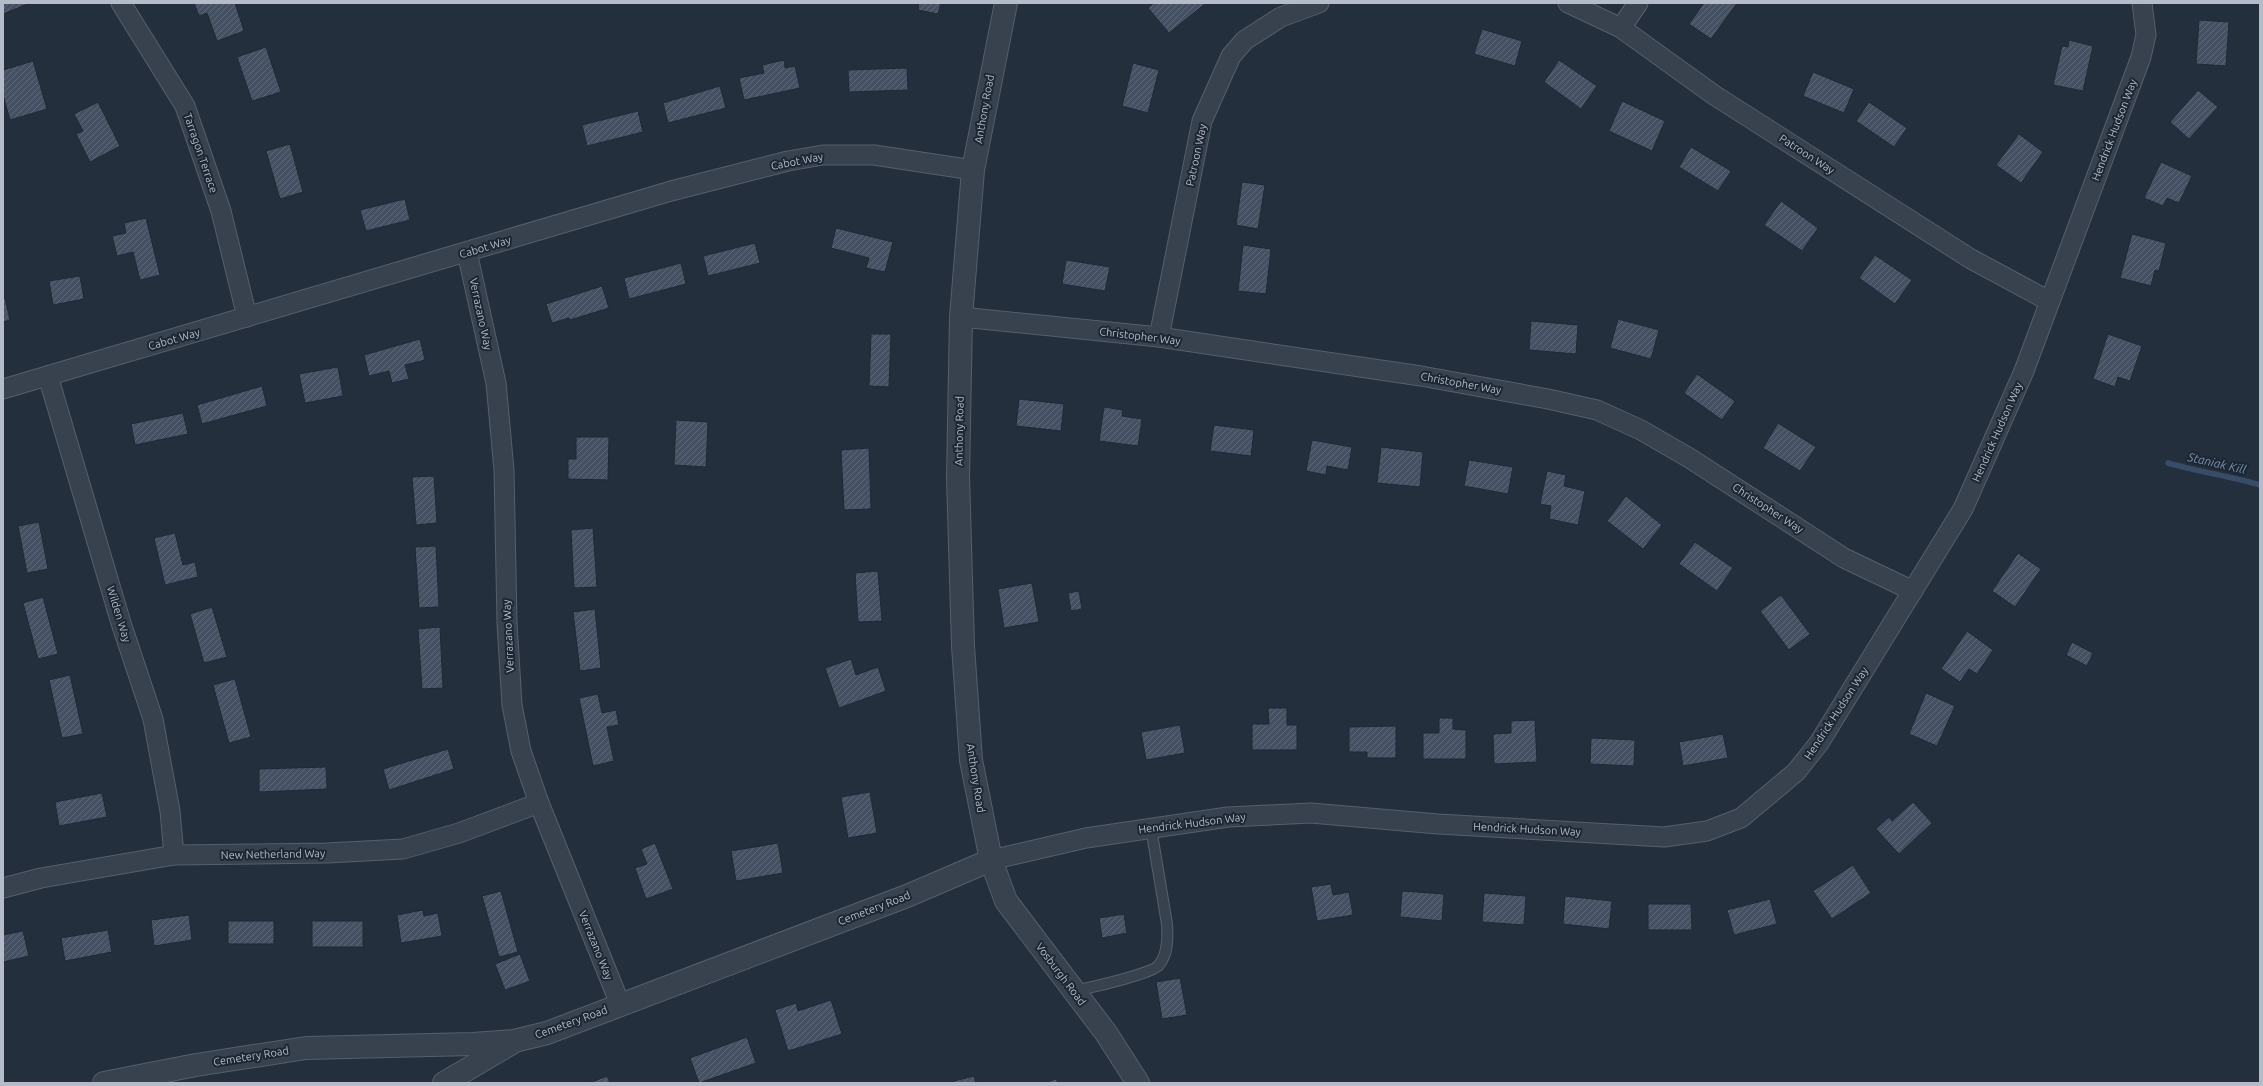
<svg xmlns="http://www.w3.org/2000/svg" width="2263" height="1086" font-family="Ubuntu,sans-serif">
<defs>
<pattern id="building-hatch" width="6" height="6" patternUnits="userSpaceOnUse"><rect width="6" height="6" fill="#455162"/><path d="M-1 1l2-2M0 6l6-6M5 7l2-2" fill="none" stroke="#5d6877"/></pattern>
</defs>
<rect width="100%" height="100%" fill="#242f3e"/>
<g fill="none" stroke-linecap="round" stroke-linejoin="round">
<!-- stream -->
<path stroke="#394c67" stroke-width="5.5" d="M2168 463C2199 472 2230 476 2260 485"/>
</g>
<!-- building -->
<g fill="url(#building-hatch)" stroke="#1f2835">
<polygon points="3,3 30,3 3,14"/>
<polygon points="194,3 235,3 244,31 217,41 207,13 199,16"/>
<polygon points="919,3 941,3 938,14 918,10"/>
<polygon points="1154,3 1206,3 1169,33 1148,8"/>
<polygon points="1704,3 1737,3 1711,39 1689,24"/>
<polygon points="2199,20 2229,22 2226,66 2196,64"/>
<polygon points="1482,29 1522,41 1515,66 1474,54"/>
<polygon points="2069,40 2093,46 2083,91 2053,85 2062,46 2068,47"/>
<polygon points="266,47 281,92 252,101 237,57"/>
<polygon points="784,60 785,68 795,66 800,88 744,100 739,78 764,73 762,65"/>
<polygon points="1559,60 1597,86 1581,109 1544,82"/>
<polygon points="33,61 47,109 10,120 3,95 3,70"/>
<polygon points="1133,63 1159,70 1148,113 1122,106"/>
<polygon points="907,68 908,90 849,92 848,70"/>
<polygon points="1813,72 1854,89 1844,113 1803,96"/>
<polygon points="720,86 726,108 668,123 663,103"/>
<polygon points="2198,90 2218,107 2189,139 2170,122"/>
<polygon points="1622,101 1665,121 1652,151 1609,131"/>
<polygon points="98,102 120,146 90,162 76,134 83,131 74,114"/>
<polygon points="1869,102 1907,128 1894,147 1856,121"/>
<polygon points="638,111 643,132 587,146 582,125"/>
<polygon points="2019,134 2043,152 2021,183 1996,165"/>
<polygon points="290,144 303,192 280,199 266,151"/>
<polygon points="1691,147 1731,171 1718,191 1679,167"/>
<polygon points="2161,162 2192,176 2179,203 2167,198 2163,206 2144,198"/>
<polygon points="1242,182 1265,185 1258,229 1236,225"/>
<polygon points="405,199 410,220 366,231 360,210"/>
<polygon points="1781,201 1818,228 1802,251 1764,225"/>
<polygon points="146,218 160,275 140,280 133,252 117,256 112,236 126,233 124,223"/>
<polygon points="836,228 893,242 885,272 866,268 869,258 831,248"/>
<polygon points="2132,234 2166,243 2159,271 2155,270 2151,286 2120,278"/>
<polygon points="755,243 760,263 708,276 703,256"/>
<polygon points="1243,245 1271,249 1266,294 1238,291"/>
<polygon points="1875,255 1912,280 1895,304 1859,278"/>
<polygon points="1066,260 1110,267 1105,291 1062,284"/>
<polygon points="681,263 686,284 629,299 624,278"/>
<polygon points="80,276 84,299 53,305 49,281"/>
<polygon points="602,286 609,308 570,320 569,318 552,323 546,304"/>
<polygon points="3,298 5,298 10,320 3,322"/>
<polygon points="1618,319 1659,330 1651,359 1610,348"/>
<polygon points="1531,321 1578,325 1576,354 1529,350"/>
<polygon points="871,334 891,334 889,387 869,386"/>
<polygon points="2108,334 2142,346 2130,381 2118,377 2115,387 2093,379"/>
<polygon points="420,339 425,360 405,365 409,379 392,383 389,371 369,376 364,355"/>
<polygon points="338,367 343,396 305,403 299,374"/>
<polygon points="1697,374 1735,401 1722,420 1684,393"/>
<polygon points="262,386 267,406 202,424 197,405"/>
<polygon points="1019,399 1064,404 1061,431 1016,426"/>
<polygon points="1104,407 1123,410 1122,416 1142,419 1138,446 1099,441"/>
<polygon points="183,413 188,434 135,445 131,424"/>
<polygon points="676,420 708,422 706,467 674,465"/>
<polygon points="1778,423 1816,447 1800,471 1763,448"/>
<polygon points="1214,425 1254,430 1251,456 1210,451"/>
<polygon points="576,437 609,437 608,480 568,479 568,459 576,459"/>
<polygon points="1312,440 1352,447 1348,470 1327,466 1326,475 1306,471"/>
<polygon points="1381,447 1423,452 1420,487 1377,483"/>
<polygon points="869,448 871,509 844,510 841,450"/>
<polygon points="1469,460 1513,467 1508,494 1464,486"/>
<polygon points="1547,471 1566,475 1564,486 1585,491 1578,525 1549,519 1551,506 1540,504"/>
<polygon points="434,476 437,523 416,525 412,477"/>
<polygon points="1626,496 1662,525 1643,549 1607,521"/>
<polygon points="39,522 48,569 27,573 18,526"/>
<polygon points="593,528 597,587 574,588 571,530"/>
<polygon points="175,533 183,565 195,562 198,577 165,585 154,538"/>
<polygon points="1695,542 1733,568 1717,591 1679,564"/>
<polygon points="436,546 439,607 419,608 415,547"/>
<polygon points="2018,553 2041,569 2015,607 1992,591"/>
<polygon points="878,571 882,621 858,622 855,573"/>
<polygon points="1032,583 1039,622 1004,628 998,589"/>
<polygon points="1079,591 1082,609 1071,611 1068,593"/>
<polygon points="1781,595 1810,634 1789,650 1760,611"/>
<polygon points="43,597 58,654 38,659 23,603"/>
<polygon points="212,607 227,657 204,663 190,614"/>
<polygon points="595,609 601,668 580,671 573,612"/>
<polygon points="440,627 443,688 422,689 418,629"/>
<polygon points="1967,631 1993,650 1977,674 1969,669 1960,682 1941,669"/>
<polygon points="2072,642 2093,653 2087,666 2066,655"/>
<polygon points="851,659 856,675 878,667 886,691 839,708 825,668"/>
<polygon points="70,675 83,734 62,738 49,680"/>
<polygon points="235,679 251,737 229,743 213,685"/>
<polygon points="1926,693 1955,706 1937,746 1909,734"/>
<polygon points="598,694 602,713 616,710 619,725 607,727 614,761 593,766 579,698"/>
<polygon points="1268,708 1287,708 1287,725 1297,725 1297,750 1252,750 1252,724 1269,724"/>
<polygon points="1439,718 1453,718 1453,729 1466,730 1466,759 1423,759 1423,733 1439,733"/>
<polygon points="1535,720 1537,762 1494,764 1493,734 1511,733 1511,721"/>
<polygon points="1180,725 1185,753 1146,760 1141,732"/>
<polygon points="1396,726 1396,758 1367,758 1367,752 1349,752 1349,727"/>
<polygon points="1723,734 1728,758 1683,766 1679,742"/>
<polygon points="1591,738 1635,740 1634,766 1590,764"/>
<polygon points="448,749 454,769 389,790 383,769"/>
<polygon points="326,767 327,789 259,792 259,769"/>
<polygon points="870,792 877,833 848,838 841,797"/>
<polygon points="102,793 107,817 59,826 55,802"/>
<polygon points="1913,802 1932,823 1899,854 1876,829 1889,817 1892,821"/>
<polygon points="655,843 673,889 646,899 635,868 647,864 641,849"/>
<polygon points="778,843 783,873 736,881 731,851"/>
<polygon points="1853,865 1871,893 1832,919 1813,891"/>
<polygon points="1331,884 1333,895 1349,892 1353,915 1317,921 1311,887"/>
<polygon points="501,891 518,952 499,957 482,896"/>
<polygon points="1402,891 1444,894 1442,921 1400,917"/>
<polygon points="1484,893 1526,896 1524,925 1482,922"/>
<polygon points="1565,896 1612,901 1609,929 1563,924"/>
<polygon points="1770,899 1777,924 1734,935 1727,910"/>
<polygon points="1648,904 1691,904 1692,930 1648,930"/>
<polygon points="423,910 424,916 438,913 442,936 401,943 397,915"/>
<polygon points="1124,914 1127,933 1102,938 1099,918"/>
<polygon points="189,915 192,940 154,946 151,920"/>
<rect x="228" y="921" width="46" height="23"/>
<rect x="312" y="921" width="51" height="26"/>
<polygon points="108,930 112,952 65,961 61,938"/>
<polygon points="23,931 29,956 3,962 3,935"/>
<polygon points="520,954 530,981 505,990 495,964"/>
<polygon points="1180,978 1187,1015 1162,1019 1156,982"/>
<polygon points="831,1000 842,1034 788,1051 775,1010 796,1003 798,1011"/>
<polygon points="747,1037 756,1063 699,1083 690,1058"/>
<polygon points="607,1076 610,1083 589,1083"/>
<polygon points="974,1076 976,1083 954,1083 954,1081"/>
<polygon points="1056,1079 1058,1083 1044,1083"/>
</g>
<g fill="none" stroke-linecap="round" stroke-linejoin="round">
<!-- service casing -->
<g stroke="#565f6c" stroke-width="12">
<path id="service" d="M1074 991C1088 988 1152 974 1159 965 1168 954 1168 938 1167 924L1151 828"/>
</g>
<!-- minor casing -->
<g stroke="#565f6c" stroke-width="21">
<g id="minor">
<polyline points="121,3 185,106 221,211 247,317"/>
<polyline points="1568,3 1621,28 1714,95 1971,259 2049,301"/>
<polyline points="1621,28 1638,3"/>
<polyline points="467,252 496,383 504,470 507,623 512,705 521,751 539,803 620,1004"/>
<polyline points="961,317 1159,337 1421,376 1548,399 1597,410 1641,430 1691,459 1844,558 1913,591"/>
<polyline points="1159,337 1202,121 1231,56 1245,40 1281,17 1319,3"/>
<polyline points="48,376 121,623 153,719 170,811 174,855"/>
<polyline points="3,389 671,191 788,161 823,155 874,155 973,170"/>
<polyline points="991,860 1086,838 1228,817 1311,813 1438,824 1664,837 1707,831 1741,818 1796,772 1819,743 1963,509 2024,371 2141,57 2146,35 2142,3"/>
<polyline points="3,888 41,878 174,855 327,853 403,849 459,833 539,803"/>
</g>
</g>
<!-- tertiary casing -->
<g stroke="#565f6c" stroke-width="24">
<g id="tertiary">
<polyline points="1006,3 973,170 961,317 958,477 963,646 971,760 991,860 1006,901 1106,1033 1138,1083"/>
<polyline points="104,1083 196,1065 306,1048 473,1044 514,1041 547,1033 907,896 991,860"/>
<polyline points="444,1083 512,1043"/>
</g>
</g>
<!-- service -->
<use href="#service" stroke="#38414e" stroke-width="10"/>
<!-- minor -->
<use href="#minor" stroke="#38414e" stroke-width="19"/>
<!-- tertiary -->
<use href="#tertiary" stroke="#38414e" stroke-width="22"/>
</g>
<g text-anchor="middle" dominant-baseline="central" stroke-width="4" stroke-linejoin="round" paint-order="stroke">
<!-- street labels -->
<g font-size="11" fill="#b4bcc9" stroke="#1d2633">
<text transform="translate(984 109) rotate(-80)">Anthony Road</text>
<text transform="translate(2114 130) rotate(-69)">Hendrick Hudson Way</text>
<text transform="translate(201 153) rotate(71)">Tarragon Terrace</text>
<text transform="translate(1807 154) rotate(33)">Patroon Way</text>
<text transform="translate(1196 155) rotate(-78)">Patroon Way</text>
<text transform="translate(797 161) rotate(-11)">Cabot Way</text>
<text transform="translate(485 247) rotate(-17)">Cabot Way</text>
<text transform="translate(481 314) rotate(78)">Verrazano Way</text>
<text transform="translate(1140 336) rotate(7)">Christopher Way</text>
<text transform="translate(174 339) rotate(-16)">Cabot Way</text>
<text transform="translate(1461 383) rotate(10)">Christopher Way</text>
<text transform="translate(959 431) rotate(-89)">Anthony Road</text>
<text transform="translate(1997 432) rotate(-66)">Hendrick Hudson Way</text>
<text transform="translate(1768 508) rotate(33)">Christopher Way</text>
<text transform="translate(119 614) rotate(73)">Wilden Way</text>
<text transform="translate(508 636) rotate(-93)">Verrazano Way</text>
<text transform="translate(1836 713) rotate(-57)">Hendrick Hudson Way</text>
<text transform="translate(976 778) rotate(81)">Anthony Road</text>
<text transform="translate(1192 823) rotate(-7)">Hendrick Hudson Way</text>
<text transform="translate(1527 829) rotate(3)">Hendrick Hudson Way</text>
<text transform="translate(273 854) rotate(-1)">New Netherland Way</text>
<text transform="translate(874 908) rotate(-21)">Cemetery Road</text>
<text transform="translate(596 945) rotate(68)">Verrazano Way</text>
<text transform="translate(1061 974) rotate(53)">Vosburgh Road</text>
<text transform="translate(571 1022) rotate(-20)">Cemetery Road</text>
<text transform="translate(251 1056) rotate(-9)">Cemetery Road</text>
</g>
<!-- water labels -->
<g font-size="12" font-style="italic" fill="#7c92b1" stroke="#1d2633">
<text transform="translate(2217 463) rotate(13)">Staniak Kill</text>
</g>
</g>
<!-- border -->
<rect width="2263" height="1086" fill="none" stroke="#b4bcc9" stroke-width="8"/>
</svg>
